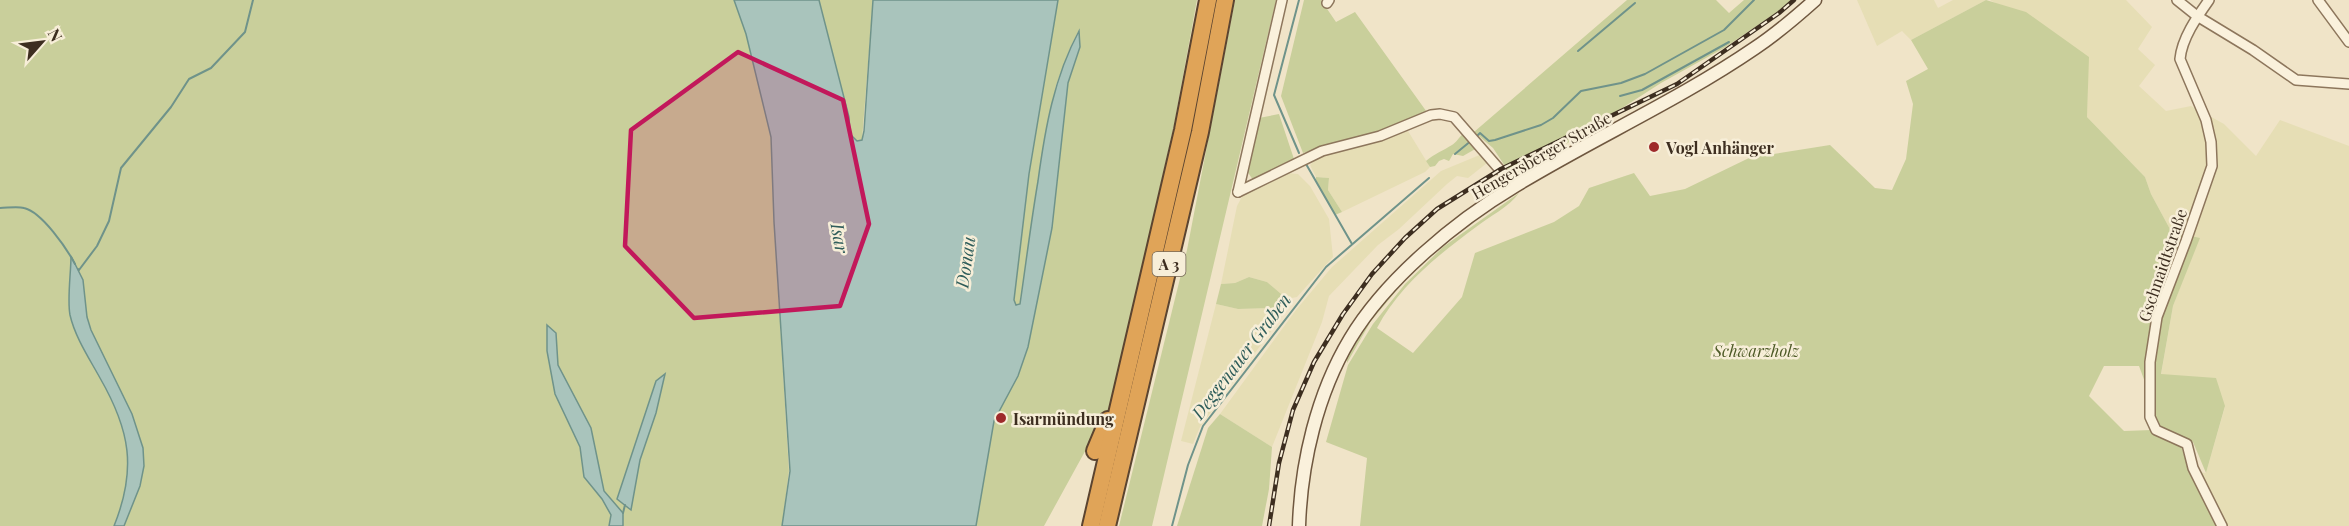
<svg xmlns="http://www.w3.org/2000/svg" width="2349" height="526" font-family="'Playfair Display',serif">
<rect width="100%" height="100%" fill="#f0e4c8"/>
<!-- farmland -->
<g fill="#e6deb5">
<polygon points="1857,0 1934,0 1938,8 1953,0 1986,0 1911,40 1902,31 1877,46"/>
<polygon points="1990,0 2126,0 2152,27 2138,49 2155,65 2139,86 2166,111 2191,106 2224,124 2256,156 2280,120 2349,146 2349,526 2228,526 2210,499 2199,472 2206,473 2225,407 2161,375 2173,306 2199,238 2171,231 2151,194 2145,177 2087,117 2088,57"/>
<polygon points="1408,131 1430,167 1425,172 1342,212 1328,190 1329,178 1316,177 1310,165 1320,155"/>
<polygon points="1482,154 1487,163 1468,178 1457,176 1447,184 1399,229 1378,245 1329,296 1322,322 1272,447 1220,414 1296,310 1332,267 1441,171"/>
<polygon points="1286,173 1298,174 1310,186 1329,219 1333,257 1297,297 1287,299 1267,282 1249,277 1235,283 1221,284 1237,206 1244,193"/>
<polygon points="1216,304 1238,309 1271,308 1279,312 1281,318 1200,427 1193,444 1181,441"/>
</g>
<!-- green -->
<g fill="#c9cf9b">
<polygon points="0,0 734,0 746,34 771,137 774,222 789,471 782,526 0,526"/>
<polygon points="819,0 873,0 862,140 856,141 850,134 849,117"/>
<polygon points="1058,0 1197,0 1174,125 1111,404 1044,526 976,526 994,421 1018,376 1028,347 1052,228 1068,83 1080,47 1078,32 1070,48 1056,85 1020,305 1016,306 1014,300 1029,174"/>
<polygon points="1235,0 1276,0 1152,526 1119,526 1187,250"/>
<polygon points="1304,0 1321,0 1336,22 1355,12 1429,115 1398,128 1303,153 1281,96"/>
<polygon points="1627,0 1716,0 1729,13 1744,0 1795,0 1724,48 1661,83 1513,178 1493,148 1474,132"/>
<path d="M1986 0 2026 12 2089 57 2087 117 2145 177 2151 194 2171 231 2200 238 2173 306 2161 374 2216 378 2225 406 2206 473 2193 442 2158 428 2154 421 2152 401 2139 366H2104L2089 396 2124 431 2152 430 2181 446 2186 461 2218 526H1360L1367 458 1326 442 1348 365 1373 324 1405 284 1443 247 1519 193C1509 207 1490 216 1476 227 1438 255 1399 286 1377 328L1413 353 1462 297 1475 253 1554 222 1579 206 1589 188 1634 173 1650 196 1685 189 1749 158 1830 145 1875 188 1892 190 1906 159 1913 104 1906 81 1928 69 1911 40Z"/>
<polygon points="1279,114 1294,159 1276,171 1253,180 1247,171 1259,118"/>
<path d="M1463 134 1467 135 1474 148H1477L1463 156 1453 154 1449 161 1444 159 1439 161 1435 166 1430 167 1426 161C1434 154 1444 150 1452 145 1456 143 1459 137 1463 134Z"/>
<polygon points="1316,177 1329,178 1328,190 1342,212 1335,215 1316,180"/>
<path d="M1515 192 1444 243 1406 279 1371 321 1347 363V358C1357 342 1367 324 1379 308 1417 260 1465 225 1515 192Z"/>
<polygon points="1249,277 1267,282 1287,299 1279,312 1271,308 1238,309 1216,304 1221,284 1235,283"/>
<polygon points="1220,414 1272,447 1269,489 1262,526 1177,526 1208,428"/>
</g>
<!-- water -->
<g fill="#a9c4bc" stroke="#6f938a" stroke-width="1.5">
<path d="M734 0H819L849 117 850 134 857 141 862 140 864 131 873 0H1058L1029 174 1014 300 1016 305 1020 304C1026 263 1031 222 1038 181 1045 129 1054 77 1079 31L1080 47 1068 83 1052 228 1028 347 1018 376 994 421 976 526H782L790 471 774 222 771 137 746 34Z"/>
<path d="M71 256 83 280 87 317 91 330 132 414 143 448 144 466 140 486 124 526H114C137 469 130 430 100 378 89 358 75 337 70 315 67 299 71 273 71 256Z"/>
<polygon points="547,325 556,333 558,365 591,428 604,491 623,513 623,526 609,526 611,515 602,499 584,477 580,447 555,394 547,351"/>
<polygon points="665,374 656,413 640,460 631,510 617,499 656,381"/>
</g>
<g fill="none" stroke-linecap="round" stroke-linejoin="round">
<!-- stream -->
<g stroke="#6f938a" stroke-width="2">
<polyline points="1299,0 1274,95 1299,153"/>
<polyline points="1578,51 1635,3"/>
<polyline points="1620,96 1642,90 1729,42"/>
<polyline points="1476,137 1480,133 1489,141 1495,140 1541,125 1553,118 1581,91 1621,83 1645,74 1724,30 1754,0"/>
<polyline points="1455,154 1472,140"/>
<polyline points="1306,164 1352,244"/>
<path d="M0 208C7 208 17 206 24 208 42 212 67 249 75 264"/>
<polyline points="78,269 79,270 97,246 109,221 121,168 171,107 189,79 211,68 245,32 253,0"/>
<polyline points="623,513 625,505"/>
<polyline points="1172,526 1188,465 1203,426 1326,267 1429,178"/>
</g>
<!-- street casing -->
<g stroke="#8d765c" stroke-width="12">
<g id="street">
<polyline points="2177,0 2197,16 2253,50 2296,80 2349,84"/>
<path d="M2209 0C2197 17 2182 38 2180 59L2206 120 2211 142 2212 166 2186 241 2157 317 2150 362V417L2156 430 2187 444 2193 468 2222 526"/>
<polyline points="2318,0 2349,42"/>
<polyline points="1327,3 1329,0"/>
<polyline points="1238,192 1322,151 1380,136 1431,115 1440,114 1454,117 1514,186"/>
<polyline points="1238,192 1282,0"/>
</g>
</g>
<!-- secondary casing -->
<g stroke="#6f573f" stroke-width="15">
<path id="secondary" d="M1299 526C1301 463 1317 394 1350 339 1386 279 1455 222 1515 186 1594 138 1679 100 1755 48 1776 34 1796 17 1815 0"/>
</g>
<!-- highway casing -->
<g stroke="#5b4430" stroke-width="20">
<g id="highway">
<polyline points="1095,451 1108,420"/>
<polyline points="1091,526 1183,130 1208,0"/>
<polyline points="1107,526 1200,132 1225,0"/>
</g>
</g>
<!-- street -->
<use href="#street" stroke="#faf1dc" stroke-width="9"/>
<!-- secondary -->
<use href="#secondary" stroke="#faf1dc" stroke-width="12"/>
<!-- highway -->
<use href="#highway" stroke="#e0a458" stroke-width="16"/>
<!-- rail casing -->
<g stroke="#3d2e20" stroke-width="4.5">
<polyline id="rail" points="1269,526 1279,463 1293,410 1314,362 1343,314 1372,274 1405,238 1437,209 1501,169 1677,84 1779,13 1794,0"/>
</g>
<!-- rail -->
<use href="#rail" stroke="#f7eed8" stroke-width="2" stroke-dasharray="7" stroke-linecap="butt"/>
</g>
<!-- marked area -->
<path fill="#c2185b" fill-opacity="0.2" stroke="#c2185b" stroke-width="4.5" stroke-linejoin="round" d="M738 52 843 100 869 224 840 306 694 318 625 246 631 130Z"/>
<!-- markers -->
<g fill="#9e2a2b" stroke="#f7eed8" stroke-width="2">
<circle cx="1654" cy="147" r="6"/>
<circle cx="1001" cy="418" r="6"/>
</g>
<g text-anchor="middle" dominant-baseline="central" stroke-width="5" stroke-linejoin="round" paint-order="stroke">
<!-- shield labels -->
<rect fill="#f7eed8" stroke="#756857" stroke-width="1.5" x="1152.5" y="252" width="33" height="24" rx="4.5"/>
<g font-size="15" font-weight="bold" fill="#3d2e20">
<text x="1169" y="264">A 3</text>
</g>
<!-- poi labels -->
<g font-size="16" font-weight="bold" fill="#3d2e20" stroke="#f7eed8" text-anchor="start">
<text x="1666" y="147">Vogl Anhänger</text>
<text x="1013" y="418">Isarmündung</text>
</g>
<!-- street labels -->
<g font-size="16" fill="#3d2e20" stroke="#f7eed8">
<text transform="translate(1541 155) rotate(-30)">Hengersberger Straße</text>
<text transform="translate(2162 265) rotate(-71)">Gschnaidtstraße</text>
</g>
<!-- park labels -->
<g font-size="16" font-style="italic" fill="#4d5a26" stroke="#f7eed8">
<text x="1756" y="350">Schwarzholz</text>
</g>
<!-- water labels -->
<g font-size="18" font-style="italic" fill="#2f5d5a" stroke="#f7eed8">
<text transform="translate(840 238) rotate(80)">Isar</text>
<text transform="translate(965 262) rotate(-82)">Donau</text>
<text transform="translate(1241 356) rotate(-53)">Deggenauer Graben</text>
</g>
</g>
<!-- north arrow -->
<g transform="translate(42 42) rotate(62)" stroke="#f7eed8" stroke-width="4.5" paint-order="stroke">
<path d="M0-4.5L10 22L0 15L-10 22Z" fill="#3d2e20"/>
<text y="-9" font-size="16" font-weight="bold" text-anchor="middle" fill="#3d2e20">N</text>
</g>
</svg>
